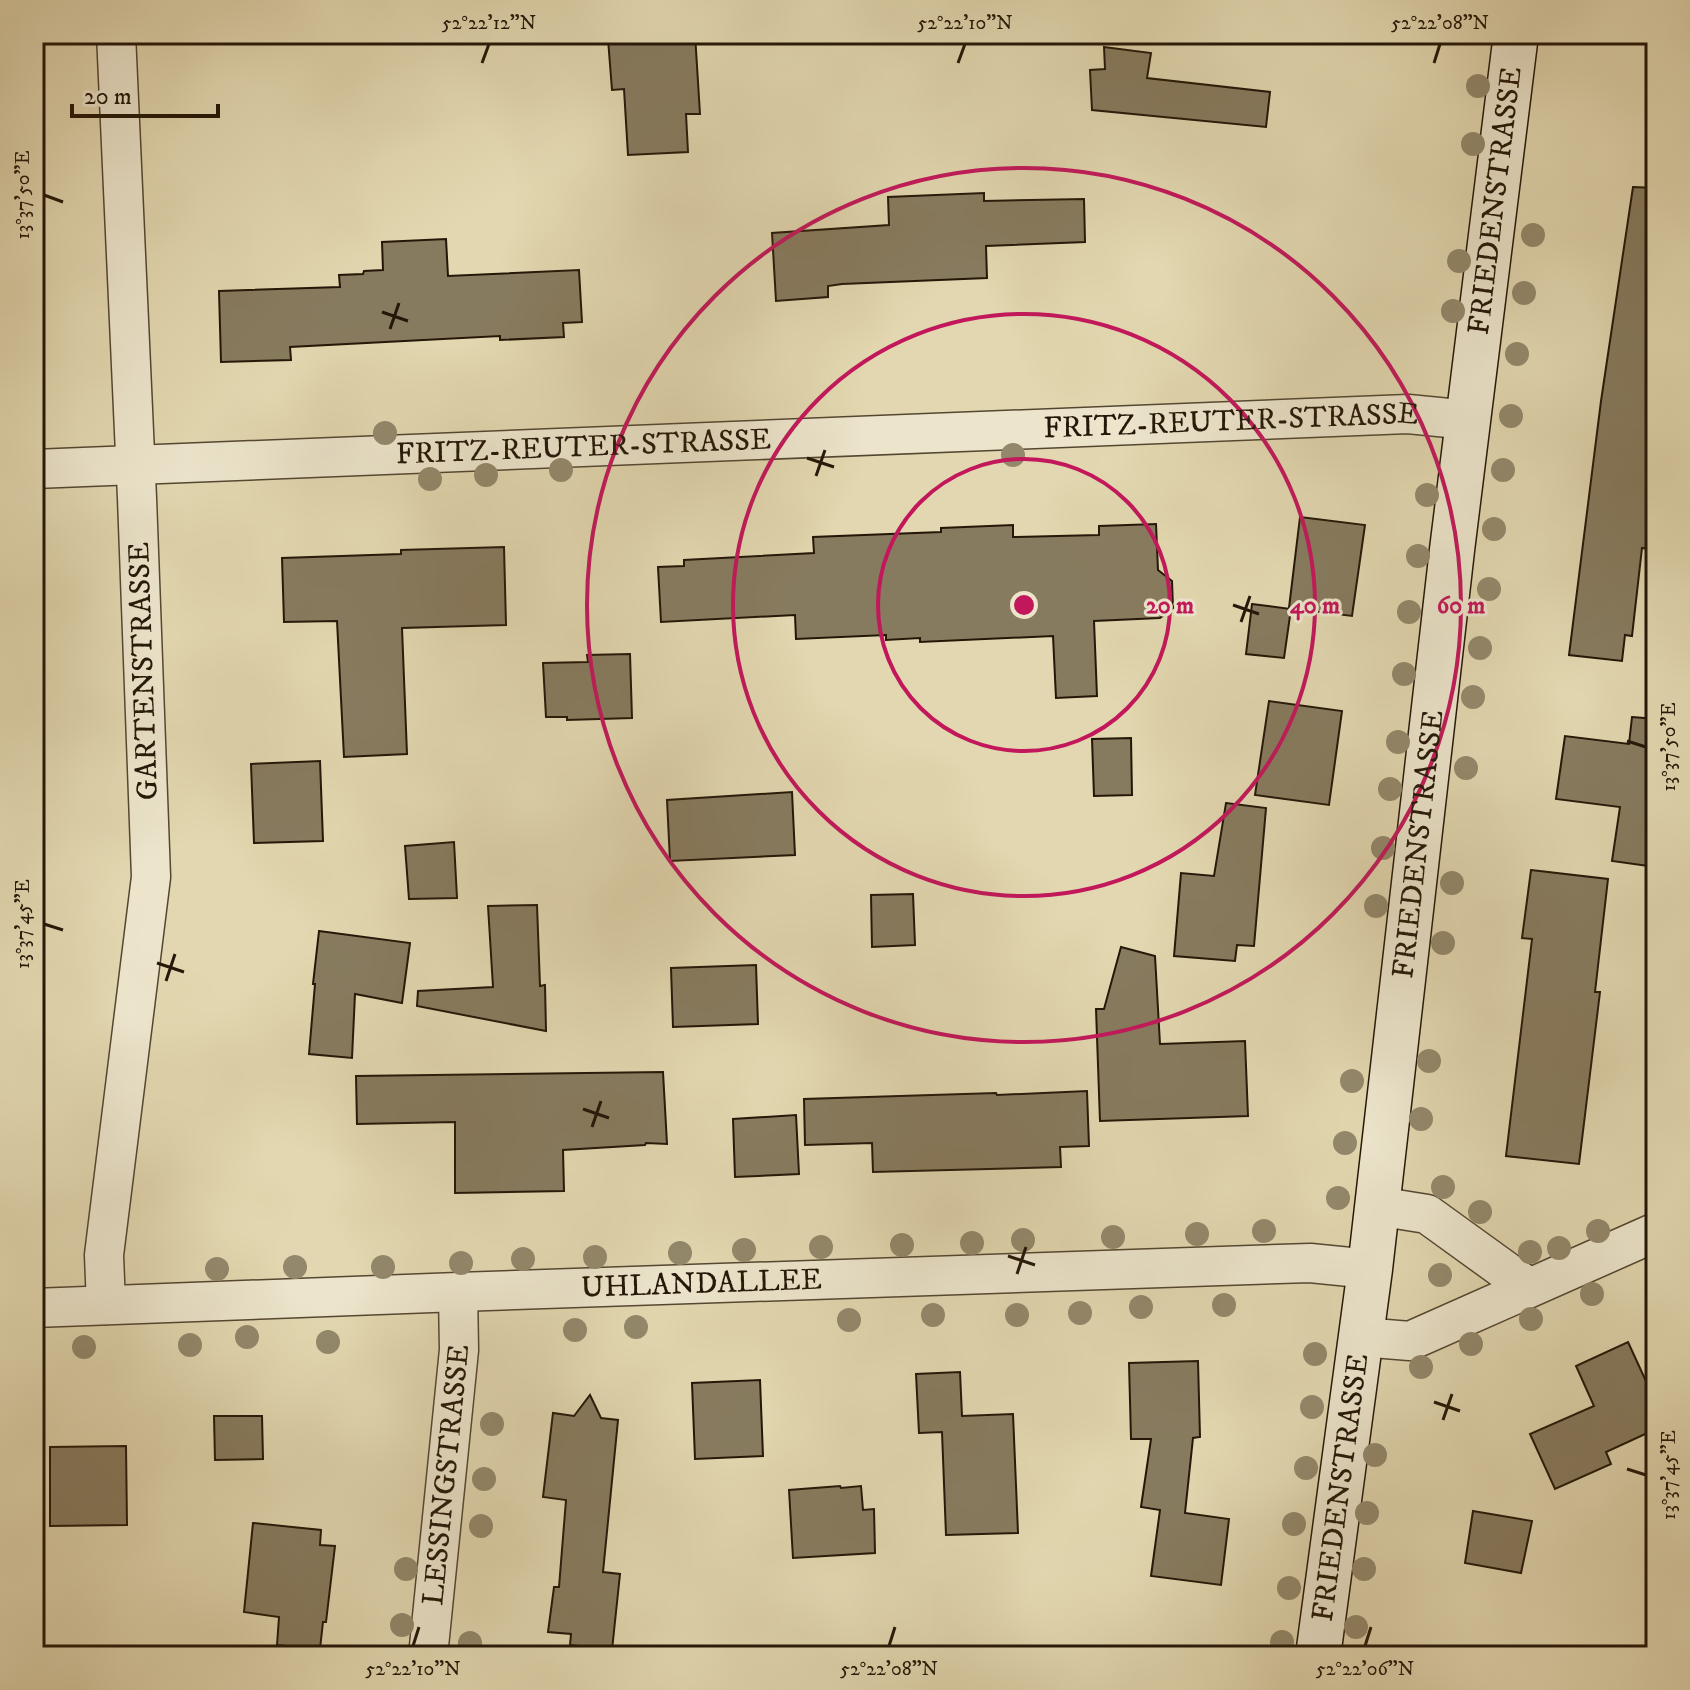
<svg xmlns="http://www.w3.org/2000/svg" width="1690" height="1690" font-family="'IM FELL DW Pica',serif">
<rect width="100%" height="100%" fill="#e2d7b0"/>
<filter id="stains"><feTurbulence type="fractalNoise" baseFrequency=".0025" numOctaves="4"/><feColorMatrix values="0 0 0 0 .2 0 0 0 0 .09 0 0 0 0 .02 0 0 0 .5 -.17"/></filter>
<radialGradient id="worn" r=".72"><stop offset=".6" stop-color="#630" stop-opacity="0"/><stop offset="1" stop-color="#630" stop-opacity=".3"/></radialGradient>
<!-- building -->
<g fill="#877b5f" stroke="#241708" stroke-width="2">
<polygon points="695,34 700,114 686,114 688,152 628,155 624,89 612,90 608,39"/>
<polygon points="1104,47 1151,53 1147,78 1270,92 1266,127 1092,110 1090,70 1105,69"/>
<polygon points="1633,187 1656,188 1656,550 1642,548 1632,636 1625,635 1622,661 1569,655 1601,401"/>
<polygon points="984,193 984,201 1084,199 1085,242 986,246 987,278 842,284 828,286 828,297 776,301 772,233 889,225 888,197"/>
<polygon points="446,239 448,276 579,270 582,322 563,323 564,337 500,340 500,336 290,347 291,360 221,362 219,291 340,287 339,275 363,274 364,271 383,270 382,242"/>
<polygon points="1300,517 1365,525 1352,616 1289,608"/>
<polygon points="1156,524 1158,570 1172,581 1173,608 1160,618 1094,621 1097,696 1056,698 1053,636 920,642 920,638 886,640 886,635 796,639 795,615 661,622 658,567 684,566 684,560 814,553 813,537 941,532 941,528 1013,525 1013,537 1099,535 1099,526"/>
<polygon points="504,547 506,625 402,628 407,754 344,757 337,621 284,622 282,558 401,554 401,550"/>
<polygon points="1252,604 1291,609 1284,658 1246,654"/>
<polygon points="630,654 632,718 567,720 567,717 546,717 543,663 588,662 587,655"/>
<polygon points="1269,701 1342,711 1329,805 1255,795"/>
<polygon points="1632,717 1656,719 1656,867 1612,861 1620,807 1556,799 1565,736 1629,744"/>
<polygon points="1131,738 1132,795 1094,796 1092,739"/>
<polygon points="320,761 323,841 254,843 251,764"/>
<polygon points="792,792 795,855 670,861 667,800"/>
<polygon points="1226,803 1266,808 1254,946 1237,945 1235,961 1174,956 1181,873 1214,876"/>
<polygon points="454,842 457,898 409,899 405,846"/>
<polygon points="1531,870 1608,879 1595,992 1600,992 1579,1164 1506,1156 1532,939 1522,938"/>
<polygon points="913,894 915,945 872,947 871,895"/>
<polygon points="537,905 540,986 545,985 546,1031 417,1006 418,991 493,987 488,906"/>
<polygon points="319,931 410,943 402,1003 355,994 352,1058 309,1054 315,984 313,984"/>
<polygon points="1121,947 1155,956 1160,1044 1245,1041 1248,1116 1100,1121 1096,1009 1104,1009"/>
<polygon points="756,965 758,1024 673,1027 671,968"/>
<polygon points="663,1072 667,1144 646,1143 645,1145 563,1150 564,1191 455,1193 455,1122 357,1124 356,1076"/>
<polygon points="1087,1091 1089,1146 1060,1147 1061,1167 873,1172 872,1143 805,1145 804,1099 996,1093 997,1095"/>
<polygon points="796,1115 799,1174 735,1177 733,1119"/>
<polygon points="1628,1342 1656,1403 1656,1429 1606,1452 1611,1464 1555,1489 1530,1434 1594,1406 1576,1366"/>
<polygon points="1198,1361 1200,1437 1193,1438 1185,1513 1229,1519 1221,1585 1151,1576 1160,1510 1141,1507 1151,1439 1131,1439 1129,1363"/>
<polygon points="960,1372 962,1416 1013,1414 1018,1533 946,1535 942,1432 919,1433 916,1374"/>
<polygon points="760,1380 763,1456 695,1459 692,1383"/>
<polygon points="590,1395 601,1418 618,1420 603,1572 620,1574 612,1650 570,1645 571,1634 548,1632 554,1587 559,1587 566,1500 543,1497 553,1413 574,1416"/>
<polygon points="214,1416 262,1416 263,1459 215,1460"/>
<polygon points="126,1446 127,1525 50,1526 50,1447"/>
<polygon points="840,1486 841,1488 861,1486 863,1510 874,1509 875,1553 793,1558 789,1490"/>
<polygon points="1473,1511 1532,1521 1521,1573 1465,1563"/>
<polygon points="253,1523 321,1530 320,1545 335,1546 326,1622 323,1622 320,1649 277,1645 279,1617 244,1612"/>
</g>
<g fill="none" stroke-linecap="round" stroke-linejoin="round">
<!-- street casing -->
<g stroke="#544732" stroke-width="41">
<g id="street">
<path id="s1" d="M34 469 1408 414 1469 420"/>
<polyline points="1377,1206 1427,1214 1528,1287"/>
<polyline points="106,1305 104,1255 151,877 137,498 116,34"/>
<path id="s2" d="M34 1308 458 1292 1310 1263 1370 1269"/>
<polyline points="1361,1337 1410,1341 1656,1232"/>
<path id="s3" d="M428 1656 459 1350 458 1292"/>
</g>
</g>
<!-- secondary casing -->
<g stroke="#241708" stroke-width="47">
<g id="secondary">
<path id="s4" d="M1318 1656 1370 1269 1452 550 1516 34"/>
</g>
</g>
<!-- street -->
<use href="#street" stroke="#ece5cc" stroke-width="38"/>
<!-- secondary -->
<use href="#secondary" stroke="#ece5cc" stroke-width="44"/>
</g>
<!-- trees -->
<g fill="#93886b">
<circle cx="1478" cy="86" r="12"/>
<circle cx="1473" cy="144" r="12"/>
<circle cx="1533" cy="235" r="12"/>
<circle cx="1459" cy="261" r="12"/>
<circle cx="1524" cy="293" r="12"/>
<circle cx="1453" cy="311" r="12"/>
<circle cx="1517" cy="354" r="12"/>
<circle cx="1511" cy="416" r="12"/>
<circle cx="385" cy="433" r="12"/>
<circle cx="1013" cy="455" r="12"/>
<circle cx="561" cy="470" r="12"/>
<circle cx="1503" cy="470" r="12"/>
<circle cx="486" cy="475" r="12"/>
<circle cx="430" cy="479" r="12"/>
<circle cx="1427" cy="495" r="12"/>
<circle cx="1494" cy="529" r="12"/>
<circle cx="1418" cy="556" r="12"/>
<circle cx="1489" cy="589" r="12"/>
<circle cx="1409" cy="612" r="12"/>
<circle cx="1480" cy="648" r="12"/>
<circle cx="1404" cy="674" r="12"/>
<circle cx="1473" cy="697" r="12"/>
<circle cx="1398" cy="742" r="12"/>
<circle cx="1466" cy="768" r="12"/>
<circle cx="1390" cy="789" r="12"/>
<circle cx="1383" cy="848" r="12"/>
<circle cx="1452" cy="883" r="12"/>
<circle cx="1376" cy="906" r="12"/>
<circle cx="1443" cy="943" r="12"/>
<circle cx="1429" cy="1061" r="12"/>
<circle cx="1352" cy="1081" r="12"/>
<circle cx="1421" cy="1119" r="12"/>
<circle cx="1345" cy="1143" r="12"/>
<circle cx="1443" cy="1187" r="12"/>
<circle cx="1338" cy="1198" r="12"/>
<circle cx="1480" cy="1212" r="12"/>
<circle cx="1264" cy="1231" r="12"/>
<circle cx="1598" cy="1231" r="12"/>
<circle cx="1197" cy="1234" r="12"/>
<circle cx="1113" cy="1237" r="12"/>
<circle cx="1023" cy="1240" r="12"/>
<circle cx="972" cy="1243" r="12"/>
<circle cx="902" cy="1245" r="12"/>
<circle cx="821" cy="1247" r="12"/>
<circle cx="1559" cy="1248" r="12"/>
<circle cx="744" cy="1250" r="12"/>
<circle cx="1530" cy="1252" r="12"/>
<circle cx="680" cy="1253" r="12"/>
<circle cx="595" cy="1257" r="12"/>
<circle cx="523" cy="1259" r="12"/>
<circle cx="461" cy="1263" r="12"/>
<circle cx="295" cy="1267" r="12"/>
<circle cx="383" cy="1267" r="12"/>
<circle cx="217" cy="1269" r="12"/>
<circle cx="1440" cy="1275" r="12"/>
<circle cx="1592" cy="1294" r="12"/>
<circle cx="1224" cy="1305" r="12"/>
<circle cx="1141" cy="1307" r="12"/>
<circle cx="1080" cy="1313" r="12"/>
<circle cx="933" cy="1315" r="12"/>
<circle cx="1017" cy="1315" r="12"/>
<circle cx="1531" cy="1319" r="12"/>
<circle cx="849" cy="1320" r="12"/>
<circle cx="636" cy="1327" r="12"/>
<circle cx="575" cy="1330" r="12"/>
<circle cx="247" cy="1337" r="12"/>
<circle cx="328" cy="1342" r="12"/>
<circle cx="1471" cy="1344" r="12"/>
<circle cx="190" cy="1345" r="12"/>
<circle cx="84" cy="1347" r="12"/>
<circle cx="1315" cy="1354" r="12"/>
<circle cx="1421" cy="1367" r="12"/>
<circle cx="1312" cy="1407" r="12"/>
<circle cx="492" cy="1424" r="12"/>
<circle cx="1375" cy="1455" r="12"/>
<circle cx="1306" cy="1468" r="12"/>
<circle cx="484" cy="1479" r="12"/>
<circle cx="1367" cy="1513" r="12"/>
<circle cx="1294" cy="1524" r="12"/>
<circle cx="481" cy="1526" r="12"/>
<circle cx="406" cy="1569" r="12"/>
<circle cx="1364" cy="1569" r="12"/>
<circle cx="1289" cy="1588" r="12"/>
<circle cx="402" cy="1625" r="12"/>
<circle cx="1356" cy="1627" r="12"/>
<circle cx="1282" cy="1642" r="12"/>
<circle cx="470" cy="1643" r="12"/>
</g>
<!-- ticks -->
<path fill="none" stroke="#241708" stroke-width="3" d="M482 63 489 44M958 63 965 44M1434 63 1440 44M44 195 63 202M382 312 408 321M390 329 399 303M807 458 834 467M816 476 825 450M1233 605 1259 614M1241 622 1250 596M1627 741 1646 747M44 924 63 930M157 963 184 972M166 981 175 954M583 1109 609 1118M592 1127 601 1101M1008 1256 1035 1265M1017 1274 1026 1247M1434 1402 1460 1411M1443 1420 1452 1394M1627 1469 1646 1475M413 1646 419 1627M889 1646 895 1627M1365 1646 1371 1627"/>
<!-- distance rings -->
<g fill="none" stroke="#c2185b" stroke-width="4">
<circle cx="1024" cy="605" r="146"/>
<circle cx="1024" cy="605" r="291"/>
<circle cx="1024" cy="605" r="437"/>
</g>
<g text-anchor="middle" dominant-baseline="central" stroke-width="6" stroke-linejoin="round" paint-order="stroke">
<!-- street labels -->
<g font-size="30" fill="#241708" stroke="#ece5cc">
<text stroke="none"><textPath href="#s4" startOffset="1466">FRIEDENSTRASSE</textPath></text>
<text stroke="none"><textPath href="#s1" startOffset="1198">FRITZ-REUTER-STRASSE</textPath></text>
<text stroke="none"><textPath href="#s1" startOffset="550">FRITZ-REUTER-STRASSE</textPath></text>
<text transform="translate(144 671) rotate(-92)">GARTENSTRASSE</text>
<text stroke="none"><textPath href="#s4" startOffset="818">FRIEDENSTRASSE</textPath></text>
<text stroke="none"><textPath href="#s2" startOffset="668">UHLANDALLEE</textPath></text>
<text stroke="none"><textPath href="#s3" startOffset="182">LESSINGSTRASSE</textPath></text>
<text stroke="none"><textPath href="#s4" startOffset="170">FRIEDENSTRASSE</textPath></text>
</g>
</g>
<circle cx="1024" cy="605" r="12" fill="#c2185b" stroke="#ece5cc" stroke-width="4"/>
<g font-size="24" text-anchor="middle" font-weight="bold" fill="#c2185b" stroke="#ece5cc" stroke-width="6" stroke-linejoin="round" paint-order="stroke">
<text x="1170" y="613">20 m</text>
<text x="1315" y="613">40 m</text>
<text x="1461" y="613">60 m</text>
</g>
<!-- margin -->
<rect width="1690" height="1690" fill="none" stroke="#e2d7b0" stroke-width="88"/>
<!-- scale -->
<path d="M72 104v12h146v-12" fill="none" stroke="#241708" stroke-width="4"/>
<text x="84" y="104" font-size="24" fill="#241708" stroke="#ece5cc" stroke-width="6" paint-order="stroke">20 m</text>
<rect x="44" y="44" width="1602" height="1602" fill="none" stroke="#241708" stroke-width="3"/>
<g font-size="20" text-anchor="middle" fill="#241708">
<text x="489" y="29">52°22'12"N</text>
<text x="965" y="29">52°22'10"N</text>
<text x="1440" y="29">52°22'08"N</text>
<text transform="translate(22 195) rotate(-90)" y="7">13°37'50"E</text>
<text transform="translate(1668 747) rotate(-90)" y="7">13°37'50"E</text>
<text transform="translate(22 924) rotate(-90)" y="7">13°37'45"E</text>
<text transform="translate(1668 1475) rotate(-90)" y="7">13°37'45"E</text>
<text x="413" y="1675">52°22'10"N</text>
<text x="889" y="1675">52°22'08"N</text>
<text x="1365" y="1675">52°22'06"N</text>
</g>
<rect width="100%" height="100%" filter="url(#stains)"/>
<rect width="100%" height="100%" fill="url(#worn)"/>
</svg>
